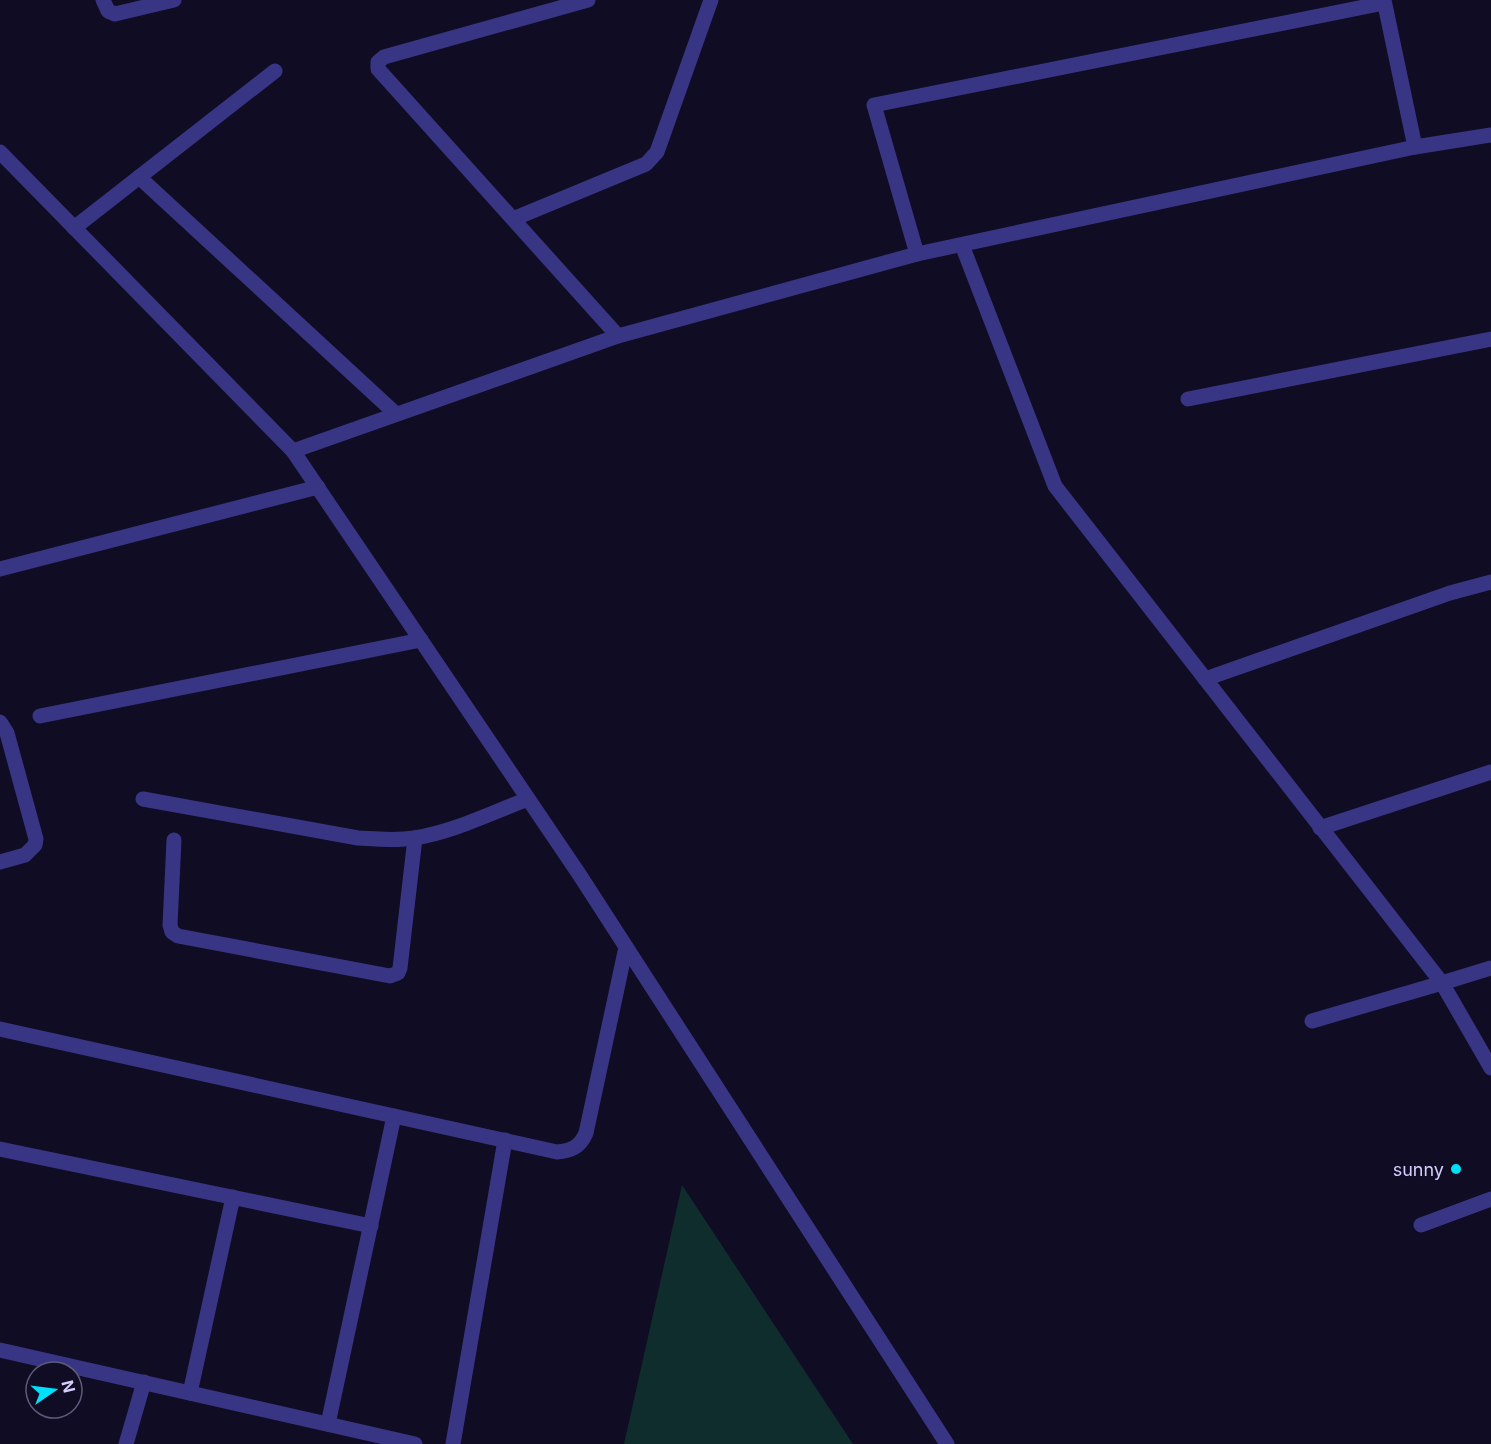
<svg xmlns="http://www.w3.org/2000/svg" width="1491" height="1444" font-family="Inter,sans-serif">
<rect width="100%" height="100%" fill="#100c23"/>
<!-- pitch -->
<polygon fill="#0f2d2c" points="682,1185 853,1444 624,1444"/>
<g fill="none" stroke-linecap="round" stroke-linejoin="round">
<!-- minor -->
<g stroke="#383584" stroke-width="15">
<polyline points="103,0 108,11 115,14 174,0"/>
<polyline points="588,0 384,57 378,62 378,69 618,336"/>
<polyline points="1384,0 1415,147"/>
<polyline points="0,152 293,451 579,874 947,1444"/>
<polyline points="139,177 396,414"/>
<polyline points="513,219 646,164 657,152 711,0"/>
<polyline points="74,228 275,71"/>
<polyline points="962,245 1055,486 1442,983 1491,968"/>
<polyline points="917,254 874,105 1384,3"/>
<polyline points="1188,399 1491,339"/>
<polyline points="293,451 618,336 917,254 1415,147 1491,135"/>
<polyline points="0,569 318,487"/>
<polyline points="1205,679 1450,593 1491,582"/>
<polyline points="40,716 421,640"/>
<polyline points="0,722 7,733 36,839 35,845 25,855 0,862"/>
<path d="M143 799 358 838C377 839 395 841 414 838 453 832 491 813 528 799"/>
<polyline points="1320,828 1491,772"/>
<polyline points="174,840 170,925 172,932 178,936 390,976 398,973 400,968 415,838"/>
<polyline points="1312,1021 1442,983 1491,1068"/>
<path d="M0 1029 557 1152C571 1151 580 1147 586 1133L626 947"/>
<polyline points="0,1149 371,1226"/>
<polyline points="1421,1225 1491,1199"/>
<polyline points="0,1350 415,1444"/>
<polyline points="190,1393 233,1197"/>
<polyline points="328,1424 394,1116"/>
<polyline points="126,1444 144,1382"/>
<polyline points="453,1444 505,1140"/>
</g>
</g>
<!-- markers -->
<circle fill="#00dff9" stroke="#100c23" stroke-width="2" cx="1456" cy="1169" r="6"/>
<g text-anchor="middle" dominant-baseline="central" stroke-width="4.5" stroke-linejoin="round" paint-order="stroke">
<!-- poi labels -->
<g font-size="18" fill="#d4ceff" stroke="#100c23" text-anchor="end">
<text x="1444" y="1169">sunny</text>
</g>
</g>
<!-- north arrow -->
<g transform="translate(54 1390) rotate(76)"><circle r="28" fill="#100c23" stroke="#5e5a7b" stroke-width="1.5"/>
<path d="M0-4.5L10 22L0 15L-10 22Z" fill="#00dff9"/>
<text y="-9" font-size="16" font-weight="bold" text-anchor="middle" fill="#d4ceff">N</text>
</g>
</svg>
